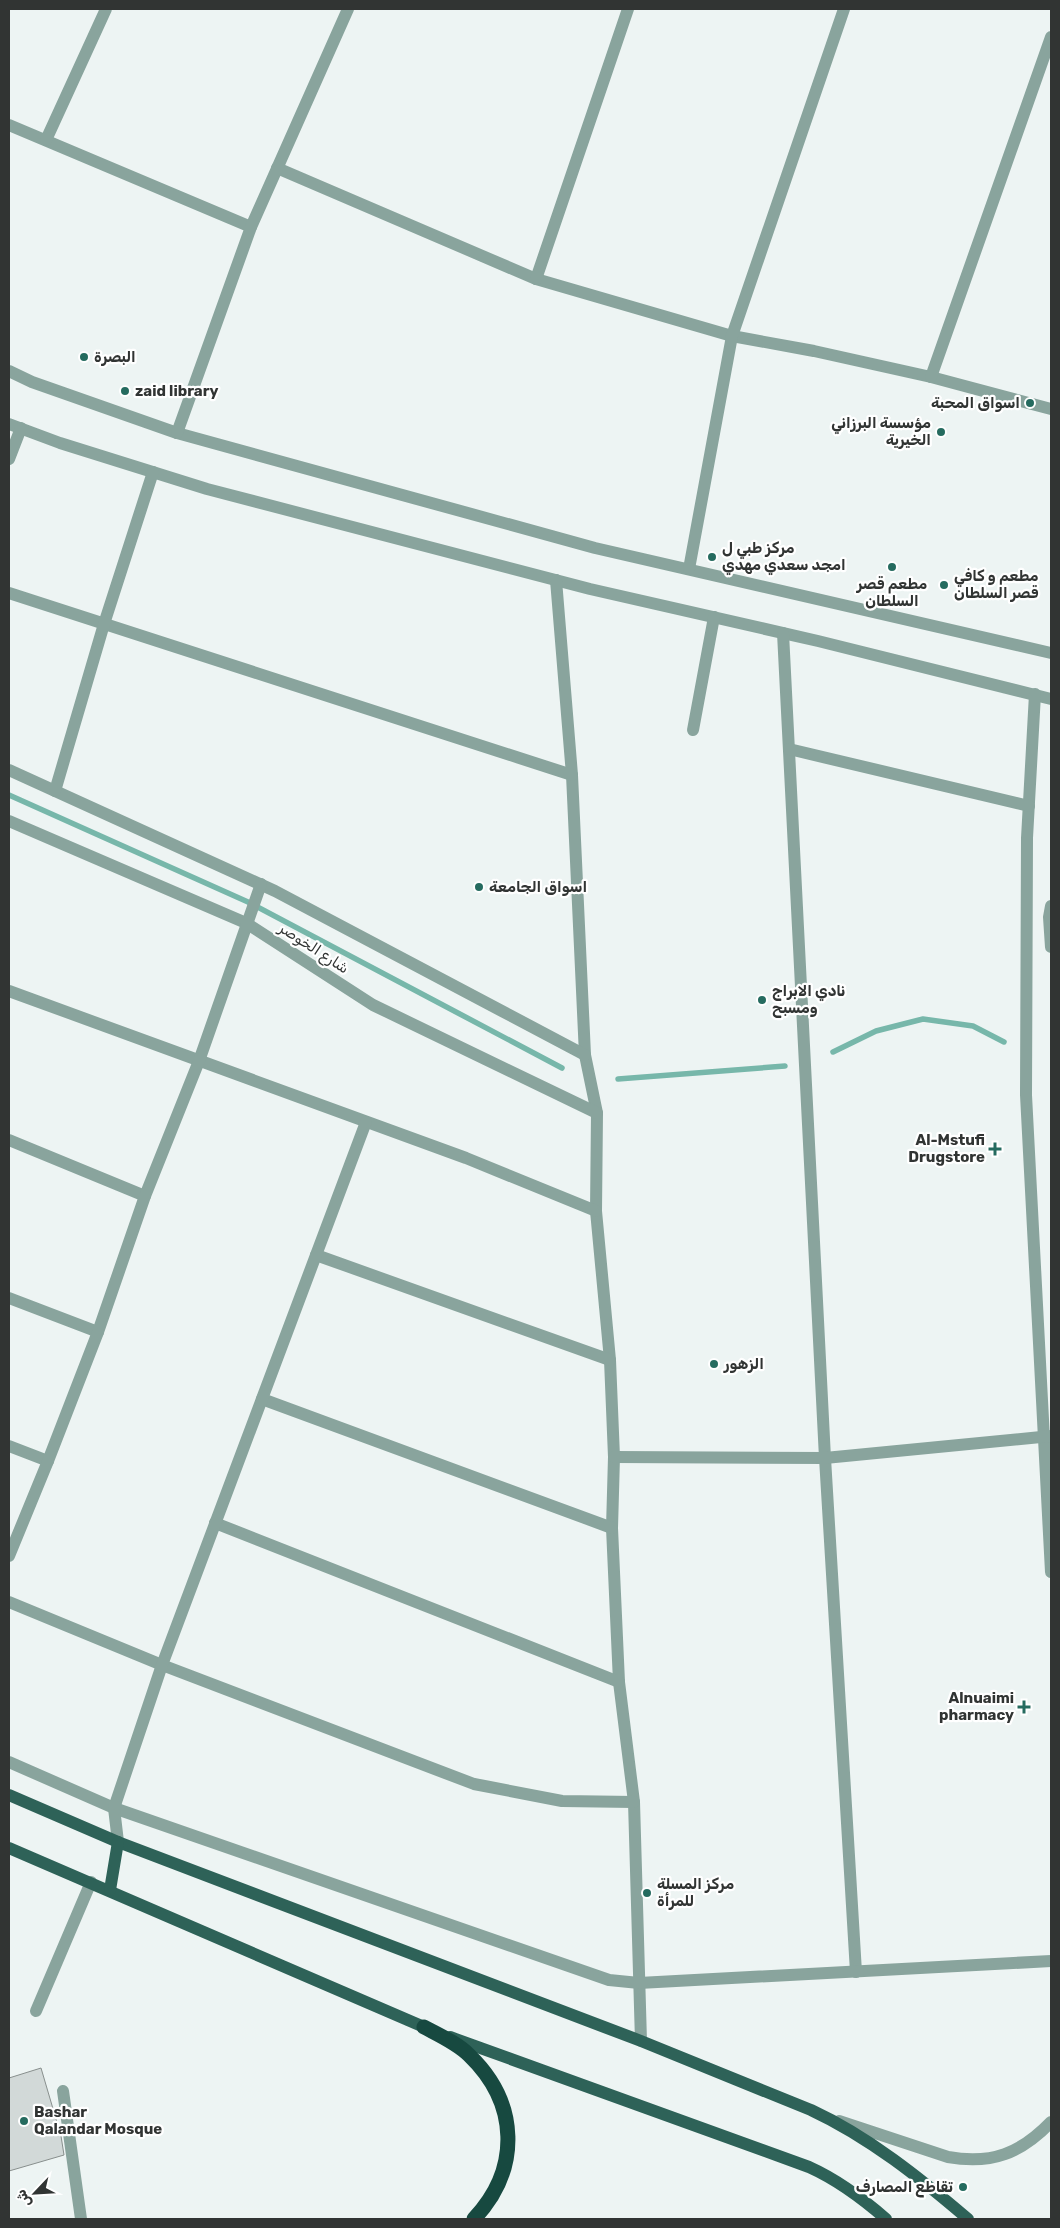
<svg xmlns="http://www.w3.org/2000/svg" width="1060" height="2228" font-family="Rubik,Vazirmatn,sans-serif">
<rect width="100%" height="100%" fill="#edf4f3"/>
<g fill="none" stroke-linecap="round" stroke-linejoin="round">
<!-- stream -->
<g stroke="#77b7aa" stroke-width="5.5">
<polyline points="9,795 248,902 562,1068"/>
<polyline points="833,1052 876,1031 923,1019 973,1026 1004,1042"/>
<polyline points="618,1079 785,1066"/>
</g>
</g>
<!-- building -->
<polygon fill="#d2d9d8" stroke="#888f8d" points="41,2068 61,2136 64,2155 9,2171 9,2078"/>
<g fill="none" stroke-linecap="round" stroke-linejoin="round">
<!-- minor -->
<g stroke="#89a49d" stroke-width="12">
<polyline points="9,125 251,227"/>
<polyline points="46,140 106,9"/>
<polyline points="277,168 536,279 732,336 814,351 931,377 1051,409"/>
<polyline points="536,279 628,9"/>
<polyline points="9,371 32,382 177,433 595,548 1051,653"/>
<polyline points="931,377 1051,37"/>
<polyline points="9,424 60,443 207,489 590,589 818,641 1051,699"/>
<polyline points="177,433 251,227 348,9"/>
<polyline points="9,459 21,428"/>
<polyline points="689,569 732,336 844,9"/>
<polyline points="556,580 572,775 585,1055 597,1113 596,1211 610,1360 614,1457 612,1528 619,1682 634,1802 641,2041"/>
<polyline points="9,593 572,775"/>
<polyline points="783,633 825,1458 856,1972"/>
<polyline points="1035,694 1027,838 1026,1095 1051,1572"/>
<polyline points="693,730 714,617"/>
<polyline points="789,749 1029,806"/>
<polyline points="9,770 275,891 585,1055"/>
<polyline points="55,791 104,624 153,472"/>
<polyline points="9,821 246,923 373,1005 597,1113"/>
<polyline points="1051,906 1049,917 1051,947"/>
<polyline points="9,991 466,1158 596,1211"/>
<polyline points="9,1140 145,1196"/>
<polyline points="316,1255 610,1360"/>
<polyline points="9,1298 98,1332"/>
<polyline points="262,1399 612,1528"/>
<polyline points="9,1446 48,1461"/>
<polyline points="614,1457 825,1458 1051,1436"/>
<polyline points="215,1523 619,1682"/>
<polyline points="9,1556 48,1461 98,1332 145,1196 199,1061 261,884"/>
<polyline points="9,1602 162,1665 474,1784 562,1801 634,1802"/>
<polyline points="9,1762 114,1808 609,1980 639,1983 1051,1961"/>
<polyline points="118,1842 114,1808 162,1665 366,1122"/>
<polyline points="36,2011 91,1882"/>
<polyline points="63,2091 81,2219"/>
<path d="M839 2121 948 2157C992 2165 1021 2153 1051 2122"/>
</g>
<!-- major -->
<g stroke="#2e6258" stroke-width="12">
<path d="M9 1795 118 1842 641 2041 811 2110C869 2137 920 2178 968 2219"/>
<polyline points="9,1848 431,2030"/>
<polyline points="110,1890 118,1842"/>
<path d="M450 2037 809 2167C838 2180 862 2198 886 2219"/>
</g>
<!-- highway -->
<path stroke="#174940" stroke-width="15" d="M424 2027C439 2035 457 2043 469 2055 519 2103 521 2169 474 2219"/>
</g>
<!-- markers -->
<g fill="#256b5f" stroke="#fff" stroke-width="2">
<circle cx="84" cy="357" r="5"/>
<circle cx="125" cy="391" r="5"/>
<circle cx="1030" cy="403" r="5"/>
<circle cx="941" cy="432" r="5"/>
<circle cx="712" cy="557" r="5"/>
<circle cx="892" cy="567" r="5"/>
<circle cx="944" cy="585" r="5"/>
<circle cx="479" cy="887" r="5"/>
<circle cx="762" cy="1000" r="5"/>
<path d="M992.5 1141.5h5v5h5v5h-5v5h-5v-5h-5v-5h5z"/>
<circle cx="714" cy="1364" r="5"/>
<path d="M1021.5 1699.5h5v5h5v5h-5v5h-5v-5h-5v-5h5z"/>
<circle cx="647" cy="1893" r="5"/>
<circle cx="24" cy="2121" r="5"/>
<circle cx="963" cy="2187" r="5"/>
</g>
<g text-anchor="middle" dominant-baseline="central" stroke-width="4.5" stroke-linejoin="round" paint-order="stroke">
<!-- poi labels -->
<g font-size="15" font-weight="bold" fill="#313433" stroke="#fff" text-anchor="start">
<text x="94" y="357">البصرة</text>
<text x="135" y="391">zaid library</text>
<text x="1020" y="403" text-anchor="end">اسواق المحبة</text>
<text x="931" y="423" text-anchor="end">مؤسسة البرزاني<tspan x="931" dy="17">الخيرية</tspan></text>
<text x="722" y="548">مركز طبي ل<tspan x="722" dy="17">امجد سعدي مهدي</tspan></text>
<text x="954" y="576">مطعم و كافي<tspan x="954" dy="17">قصر السلطان</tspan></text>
<text x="892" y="584" text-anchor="middle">مطعم قصر<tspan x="892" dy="17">السلطان</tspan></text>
<text x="489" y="887">اسواق الجامعة</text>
<text x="772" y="991">نادي الابراج<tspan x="772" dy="17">ومسبح</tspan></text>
<text x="985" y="1140" text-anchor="end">Al-Mstufi<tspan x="985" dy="17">Drugstore</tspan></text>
<text x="724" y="1364">الزهور</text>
<text x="1014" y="1698" text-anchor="end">Alnuaimi<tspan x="1014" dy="17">pharmacy</tspan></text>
<text x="657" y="1884">مركز المسلة<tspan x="657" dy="17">للمرأة</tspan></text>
<text x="34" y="2112">Bashar<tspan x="34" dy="17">Qalandar Mosque</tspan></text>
<text x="953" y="2187" text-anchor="end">تقاطع المصارف</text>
</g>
<!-- street labels -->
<g font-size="15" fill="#313433" stroke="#fff">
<text transform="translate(314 948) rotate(33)">شارع الخوصر</text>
</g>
</g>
<!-- border -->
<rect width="1060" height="2228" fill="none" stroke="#313433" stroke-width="20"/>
<!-- north arrow -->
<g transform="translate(35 2193) rotate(245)" stroke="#ffffff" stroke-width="4" paint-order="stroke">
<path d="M0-4L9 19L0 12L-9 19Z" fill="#313433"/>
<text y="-8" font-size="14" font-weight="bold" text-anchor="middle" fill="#313433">ش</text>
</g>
</svg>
